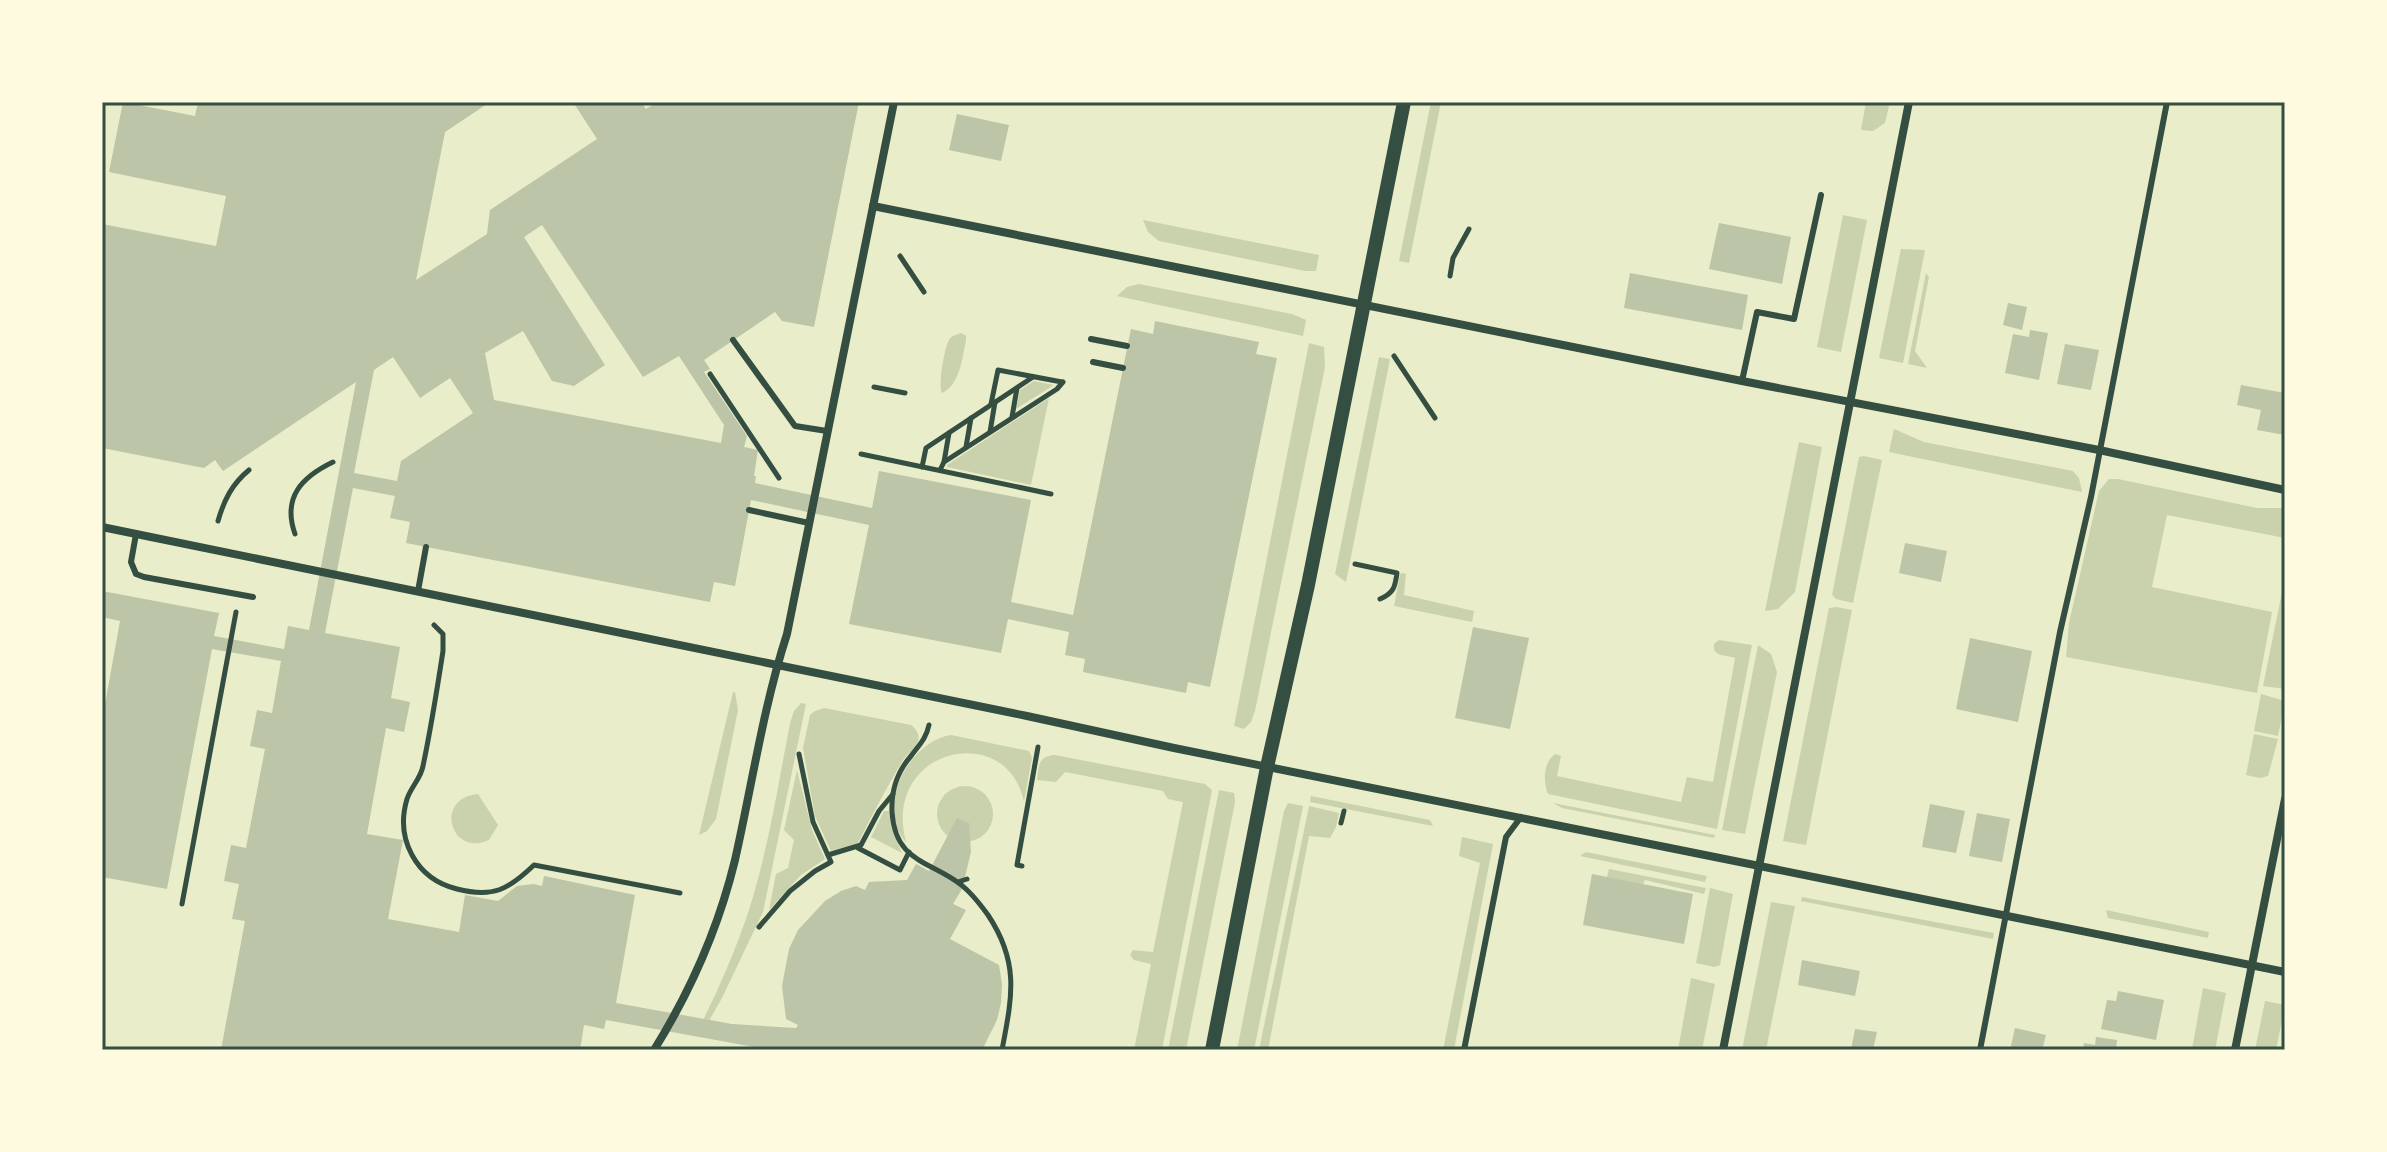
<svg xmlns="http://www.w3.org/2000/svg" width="2387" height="1152" font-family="'PT Sans',sans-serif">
<rect width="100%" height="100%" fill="#e9edc9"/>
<!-- green -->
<g fill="#cad2ad">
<polygon points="1431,102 1441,102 1409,263 1399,261"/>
<polygon points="1866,102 1890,102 1885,123 1873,131 1861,130"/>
<polygon points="1843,215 1867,220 1841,352 1817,347"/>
<polygon points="1143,220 1319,255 1316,271 1305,271 1159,241 1148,232"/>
<polygon points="1901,249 1925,250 1903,363 1879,358"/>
<polygon points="1926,273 1929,277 1915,351 1927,368 1908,364"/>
<polygon points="1139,284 1292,314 1306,320 1303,336 1117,296 1127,287"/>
<path d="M961 333 966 336V341C962 358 960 385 942 393 938 385 944 349 949 340 952 335 956 335 961 333Z"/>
<polygon points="1309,343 1324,347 1325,367 1255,711 1251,722 1244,729 1234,726"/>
<polygon points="1379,357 1390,359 1346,582 1335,574"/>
<polygon points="1034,381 1054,385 1016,409 1020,390"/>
<polygon points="1049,398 1031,485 947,467 947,465"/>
<polygon points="1894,429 1924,442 2073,471 2079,478 2082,492 1889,452"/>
<polygon points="1799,442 1822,447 1795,592 1778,609 1765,611"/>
<polygon points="1864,456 1882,460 1853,603 1836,599 1832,595 1859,457"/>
<polygon points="2109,479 2118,479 2257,508 2285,508 2285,538 2167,515 2152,587 2272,612 2257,693 2066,657 2069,623 2099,491"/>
<polygon points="1403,573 1406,574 1404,595 1474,611 1472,622 1394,606 1400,574"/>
<polygon points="2282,592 2285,592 2285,689 2263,686"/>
<polygon points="1837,607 1852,610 1806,845 1783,841 1829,608"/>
<path d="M1719 640 1752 645 1717 829 1548 794C1543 781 1543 763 1555 754L1561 756 1557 776 1681 802 1687 777 1713 782 1735 658C1726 655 1712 657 1714 644Z"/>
<polygon points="1758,645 1771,654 1777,672 1745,834 1722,830"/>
<polygon points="733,692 735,692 738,710 716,819 707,831 699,835"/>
<polygon points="2261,694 2285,701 2278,736 2254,731"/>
<path d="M801 703 806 704 763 912 722 998 700 1037 698 1030C718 991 735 952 749 910 768 850 778 786 790 723L794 711Z"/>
<path d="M824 708 911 725C916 729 920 734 918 741 916 748 907 754 903 760 887 787 872 815 858 843L831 851 815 816 803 748 810 715 815 711Z"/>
<polygon points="2254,734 2278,739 2268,776 2260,778 2246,775"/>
<path d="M951 735 1029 751 1032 758 1024 802C1007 719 881 748 906 842 874 808 909 741 951 735Z"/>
<path d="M1055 755 1205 784 1212 790 1162 1050H1134L1151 964 1134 960 1130 955 1133 950 1153 952 1183 802 1168 799 1163 791 1065 772 1056 782 1037 780C1039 765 1038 756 1055 755Z"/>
<polygon points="797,770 812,830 825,859 801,875 769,910 776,874 788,868 794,840 784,830"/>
<circle cx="965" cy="814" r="28"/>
<polygon points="1219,790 1234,793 1235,802 1186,1050 1168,1050"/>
<path d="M478 794 498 825 489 840C451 858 433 798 478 794Z"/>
<polygon points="1311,796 1430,820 1433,826 1310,802"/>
<polygon points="1288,803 1303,806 1254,1050 1237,1050 1284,811"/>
<polygon points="1553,803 1715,835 1714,838 1562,808"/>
<polygon points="1309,806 1339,813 1336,827 1330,838 1309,836 1268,1050 1259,1050"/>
<polygon points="884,811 889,811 891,827 902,853 871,837"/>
<polygon points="1462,837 1493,844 1454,1050 1443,1050 1480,863 1459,856"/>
<polygon points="1586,852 1707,876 1705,882 1580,856"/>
<polygon points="1609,869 1706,888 1704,894 1645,880 1643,885 1607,877"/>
<polygon points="1710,888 1733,894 1720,965 1714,967 1696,963"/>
<polygon points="1802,897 1994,933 1993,939 1801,901"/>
<polygon points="1771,902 1795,906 1766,1050 1742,1050"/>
<polygon points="2106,910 2209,932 2208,938 2108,918"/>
<polygon points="1691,978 1715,984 1702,1050 1678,1050"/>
<polygon points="2203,988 2226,993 2215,1050 2192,1049"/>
<polygon points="2265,1001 2285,1005 2276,1050 2255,1050"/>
</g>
<!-- building -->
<g fill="#bcc5a7" fill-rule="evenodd">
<path d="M123 102 195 116 198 102H490L445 132 416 280 487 234 490 210 597 139 573 102H641L646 109 657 102H859L814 327 782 321 775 312 704 360 710 369 704 372 747 436 744 447 758 450 754 476H756L755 483 872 508 879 471 1031 500 1011 602 1073 615 1131 329 1153 334 1155 321 1259 342 1256 354 1277 358 1210 687 1188 682 1186 693 1083 672 1085 659 1065 655 1069 632 1008 619 1001 653 849 624 869 525 751 500 735 586 714 582 710 602 406 543 410 522 390 518 395 496 353 488 325 633 400 647 391 698 410 702 404 732 386 728 367 834 403 840 388 919 459 932 465 895 498 901 517 886 534 884 542 886 544 876 635 895 616 1003 732 1024 796 1028 798 1025 786 1019 782 986 789 949 798 930 825 901 841 891 856 886 865 890 869 882 907 880 916 864 929 871 957 818 969 823 971 852 962 889 953 904 966 910 950 939 999 965 1002 984 1001 1003 997 1020 982 1050H771L606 1020 604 1029 584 1025 580 1050H221L245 921 232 919 239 884 224 881 231 845 246 848 265 749 250 746 257 710 272 713 281 661 212 649 167 889 102 877V721L120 621 102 617V591L219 613 214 636 284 649 288 626 309 630 356 382 223 471 215 460 204 468 102 448V224L216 246 226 196 109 172ZM542 225 643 377 679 356 724 425 721 443 494 400 485 353 523 331 552 381 574 386 605 365 524 237ZM393 357 420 398 450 378 473 413 401 461 397 481 354 473 374 370Z"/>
<polygon points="957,114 1009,125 1001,161 949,150"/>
<polygon points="1719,223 1791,237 1782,284 1709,269"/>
<polygon points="1630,273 1748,295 1742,330 1624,308"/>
<polygon points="2008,303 2027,307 2022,330 2003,325"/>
<polygon points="2030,330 2048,333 2039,380 2005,373 2013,334 2029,337"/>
<polygon points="2065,344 2099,350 2091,390 2057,384"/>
<polygon points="2241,385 2285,393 2285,435 2257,430 2261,410 2237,405"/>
<polygon points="1905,543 1947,551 1941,582 1899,573"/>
<polygon points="1473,627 1529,638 1510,729 1455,718"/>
<polygon points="1970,638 2032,651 2018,722 1956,709"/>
<polygon points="1930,804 1965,811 1956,853 1922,847"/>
<polygon points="1977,813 2010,819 2002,862 1969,856"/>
<polygon points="1592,874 1693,894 1684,944 1583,925"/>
<polygon points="1802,960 1860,971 1855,996 1798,985"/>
<polygon points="2118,991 2164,1000 2156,1040 2101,1029 2107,1000 2116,1001"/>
<polygon points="2015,1028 2046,1035 2042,1050 2010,1050"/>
<polygon points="1855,1029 1877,1032 1873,1050 1851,1050"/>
<polygon points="2096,1037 2117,1040 2116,1050 2083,1050 2084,1043 2095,1045"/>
</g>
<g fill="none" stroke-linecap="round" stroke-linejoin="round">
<!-- path -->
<g stroke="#344e41" stroke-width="5">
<polyline points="900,256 924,292"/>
<polyline points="1450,276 1453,258 1469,229"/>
<polyline points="1394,356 1435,418"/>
<polyline points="710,374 779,478"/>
<polyline points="874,387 905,393"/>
<polyline points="991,404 998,370 1062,382"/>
<polyline points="1012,417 1017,388"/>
<polyline points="990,432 995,402"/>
<polyline points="966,447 971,418"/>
<polyline points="861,454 1051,494"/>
<polyline points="944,462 949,433"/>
<polyline points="922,467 926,448 1033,377"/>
<polyline points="940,470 944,462 1057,389 1063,382"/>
<path d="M218 521C224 500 232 484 249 470"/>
<path d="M295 534C282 497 302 477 333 462"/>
<path d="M1355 564 1397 573C1395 587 1394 593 1380 599"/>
<path d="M434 625 443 634V651C437 690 431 728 423 766 421 778 411 787 407 799 395 839 416 879 457 889 493 898 508 890 534 865L680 893"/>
<path d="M929 725C926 739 919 745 911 756 897 772 891 791 892 812 895 862 930 861 960 884 971 892 980 904 988 915 1020 963 1012 997 1002 1050"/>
<polyline points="1341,823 1344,811"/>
<polyline points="858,848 900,870 909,852"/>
<polyline points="828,855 861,845 879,811 893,794"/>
<polyline points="1022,866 1017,865 1038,747"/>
<polyline points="958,882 967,879"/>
<polyline points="182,904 236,612"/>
<polyline points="759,927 790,891 815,871 831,862 813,822 799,754"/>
</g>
<!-- service -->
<g stroke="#344e41" stroke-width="6">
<polyline points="1091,339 1127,346"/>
<polyline points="733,340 795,426 827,431"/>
<polyline points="1093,362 1123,368"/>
<polyline points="1742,381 1757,312 1794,319 1821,195"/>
<polyline points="749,510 809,523"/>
<polyline points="136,534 131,562 136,574 144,577 253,597"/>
<polyline points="418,591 426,547"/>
<polyline points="1464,1050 1506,837 1521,817"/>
<polyline points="1980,1050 2060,632 2091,497 2167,102"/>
</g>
<!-- minor -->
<g stroke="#344e41" stroke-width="8">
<polyline points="873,206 1742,381 2099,450 2285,490"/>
<polyline points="102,527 1027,716 1174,748 2285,972"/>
<path d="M654 1050C690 992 719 926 735 860 752 785 763 708 787 634L894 102"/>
<polyline points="1723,1050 1909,102"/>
<polyline points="2235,1050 2285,799"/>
</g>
<!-- tertiary -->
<polyline stroke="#344e41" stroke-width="14" points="1212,1050 1267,767 1308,585 1404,102"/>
</g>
<!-- border -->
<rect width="2387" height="1152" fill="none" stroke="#fefae0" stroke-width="208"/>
<rect x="104" y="104" width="2179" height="944" fill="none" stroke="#344e41" stroke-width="3"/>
</svg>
